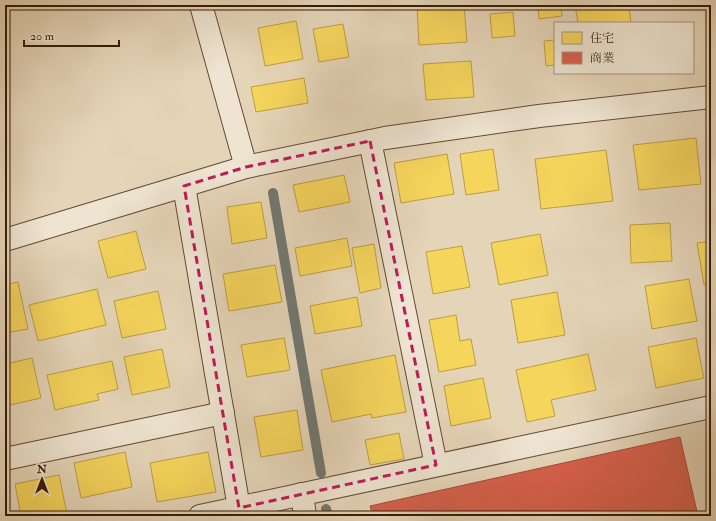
<svg xmlns="http://www.w3.org/2000/svg" width="716" height="521" font-family="'IM FELL Double Pica','Noto Serif JP',serif">
<rect width="100%" height="100%" fill="#e5d5b8"/>
<filter id="stains"><feTurbulence type="fractalNoise" baseFrequency=".005" numOctaves="4"/><feColorMatrix values="0 0 0 0 .2 0 0 0 0 .09 0 0 0 0 .02 0 0 0 .5 -.17"/></filter>
<radialGradient id="worn" r=".72"><stop offset=".6" stop-color="#630" stop-opacity="0"/><stop offset="1" stop-color="#630" stop-opacity=".3"/></radialGradient>
<!-- homes -->
<g fill="#f6d55c" stroke="#bd9d42">
<polygon points="417,5 464,5 467,42 419,45"/>
<polygon points="538,5 561,5 562,16 539,19"/>
<polygon points="575,5 629,5 631,23 578,23"/>
<polygon points="513,12 515,36 492,38 490,14"/>
<polygon points="296,21 303,59 265,66 258,28"/>
<polygon points="343,24 349,57 319,62 313,29"/>
<polygon points="555,40 555,65 546,66 544,41"/>
<polygon points="471,61 474,97 426,100 423,64"/>
<polygon points="304,78 308,103 256,112 251,87"/>
<polygon points="696,138 701,184 639,190 633,145"/>
<polygon points="493,149 499,190 466,195 460,154"/>
<polygon points="606,150 613,201 541,209 535,159"/>
<polygon points="447,154 454,194 401,203 394,163"/>
<polygon points="344,175 350,202 299,212 293,185"/>
<polygon points="261,202 267,238 232,244 227,207"/>
<polygon points="670,223 672,261 631,263 630,225"/>
<polygon points="136,231 146,269 108,278 98,241"/>
<polygon points="540,234 548,275 499,285 491,243"/>
<polygon points="347,238 352,266 300,276 295,248"/>
<polygon points="711,241 711,284 704,285 697,243"/>
<polygon points="374,244 381,288 360,293 352,248"/>
<polygon points="462,246 470,287 433,294 426,252"/>
<polygon points="275,265 282,302 229,311 223,274"/>
<polygon points="689,279 697,321 652,329 645,286"/>
<polygon points="18,282 28,329 5,333 5,285"/>
<polygon points="97,289 106,325 38,341 29,305"/>
<polygon points="158,291 166,329 122,338 114,301"/>
<polygon points="557,292 565,335 518,343 511,300"/>
<polygon points="357,297 362,326 315,334 310,306"/>
<polygon points="456,315 460,341 471,339 476,365 439,372 429,320"/>
<polygon points="284,338 290,370 247,377 241,345"/>
<polygon points="696,338 704,378 656,388 648,347"/>
<polygon points="162,349 170,387 132,395 124,357"/>
<polygon points="588,354 596,390 551,400 555,416 527,422 516,370"/>
<polygon points="395,355 406,412 372,418 371,414 332,422 321,370"/>
<polygon points="32,358 41,398 5,406 5,364"/>
<polygon points="112,361 118,389 97,394 99,400 55,410 47,375"/>
<polygon points="483,378 491,418 451,426 444,386"/>
<polygon points="297,410 303,450 261,457 254,417"/>
<polygon points="399,433 404,459 370,465 365,440"/>
<polygon points="125,452 132,487 81,498 74,463"/>
<polygon points="208,452 216,492 157,502 150,463"/>
<polygon points="59,475 67,514 58,516 21,516 15,484"/>
</g>
<!-- shops -->
<polygon fill="#d6604d" stroke="#a64b38" points="680,437 698,516 373,516 370,506"/>
<g fill="none" stroke-linecap="round" stroke-linejoin="round">
<!-- stream -->
<g stroke="#727871" stroke-width="10">
<polyline points="273,193 321,473"/>
<polyline points="326,509 328,516"/>
</g>
<!-- minor casing -->
<g stroke="#624a33" stroke-width="24">
<g id="minor">
<polyline points="201,5 246,167"/>
<polyline points="370,141 436,465"/>
<polyline points="184,186 239,508"/>
<polyline points="5,240 246,167 385,138 539,116 711,97"/>
<polyline points="5,459 223,413"/>
<polyline points="302,494 305,516"/>
<polyline points="200,516 711,407"/>
</g>
</g>
<!-- minor -->
<use href="#minor" stroke="#eee4d1" stroke-width="22"/>
</g>
<!-- marked area -->
<path fill="none" stroke="#c2185b" stroke-width="3" stroke-dasharray="8 5" stroke-linejoin="round" d="M370 141 436 465 239 508 184 186 246 167Z"/>
<!-- margin -->
<rect width="716" height="521" fill="none" stroke="#e5d5b8" stroke-width="20"/>
<rect x="6" y="6" width="704" height="509" fill="none" stroke="#371b07" stroke-width="2"/>
<rect x="10" y="10" width="696" height="501" fill="none" stroke="#371b07"/>
<!-- legend -->
<rect x="554" y="22" width="140" height="52" fill="#eee4d1" stroke="#a59480"/>
<rect x="562" y="32" width="20" height="12" fill="#f6d55c" stroke="#a59480"/>
<text x="590" y="42" font-size="12" fill="#371b07">住宅</text>
<rect x="562" y="52" width="20" height="12" fill="#d6604d" stroke="#a59480"/>
<text x="590" y="62" font-size="12" fill="#371b07">商業</text>
<!-- north arrow -->
<g transform="translate(42 479)" stroke="#eee4d1" stroke-width="3" paint-order="stroke">
<path d="M0-3L7 15L0 10L-7 15Z" fill="#371b07"/>
<text y="-6" font-size="11" font-weight="bold" text-anchor="middle" fill="#371b07">N</text>
</g>
<!-- scale -->
<path d="M24 40v6h95v-6" fill="none" stroke="#371b07" stroke-width="2"/>
<text x="30" y="40" font-size="12" fill="#371b07" stroke="#eee4d1" stroke-width="3" paint-order="stroke">20 m</text>
<rect width="100%" height="100%" filter="url(#stains)"/>
<rect width="100%" height="100%" fill="url(#worn)"/>
</svg>
